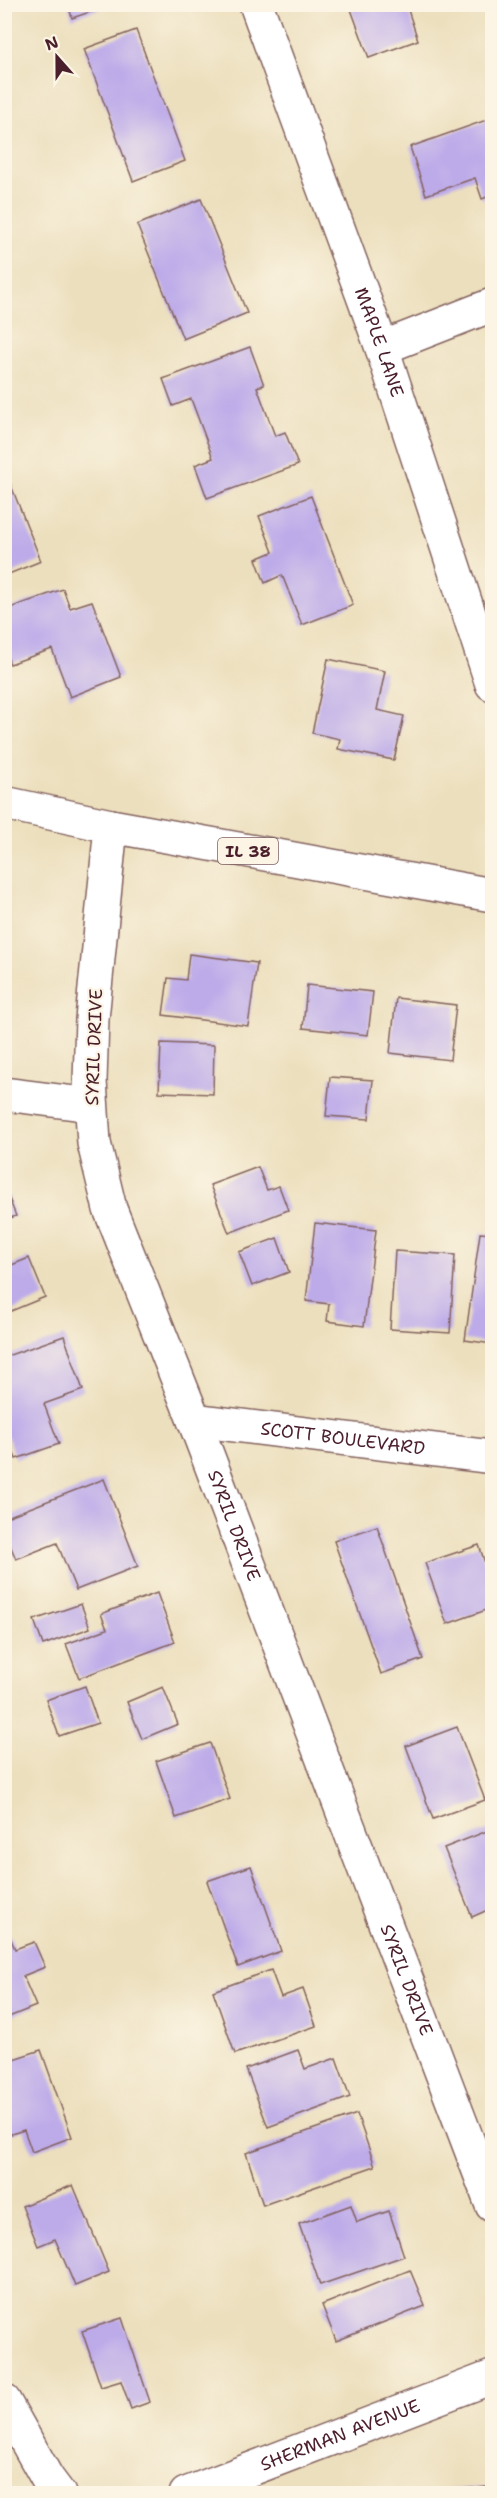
<svg xmlns="http://www.w3.org/2000/svg" width="497" height="2498" font-family="'Shantell Sans',sans-serif">
<rect width="100%" height="100%" fill="#fcf5e5"/>
<filter id="ink" filterUnits="userSpaceOnUse"><feTurbulence type="fractalNoise" baseFrequency=".0167" numOctaves="2"/><feDisplacementMap in="SourceGraphic" scale="12" xChannelSelector="R" yChannelSelector="G"/><feConvolveMatrix kernelMatrix="1 2 1 2 8 2 1 2 1" color-interpolation-filters="sRGB"/></filter>
<filter id="wash" filterUnits="userSpaceOnUse"><feTurbulence type="fractalNoise" baseFrequency=".008" numOctaves="4" result="noise"/><feDisplacementMap in="SourceGraphic" scale="24" xChannelSelector="R" yChannelSelector="G"/><feGaussianBlur stdDeviation="1.35" result="paint"/><feColorMatrix in="noise" values="0 0 0 0 0 0 0 0 0 0 0 0 0 0 0 0 0 1.4 0 .05"/><feComposite in="paint" operator="in"/></filter>
<g filter="url(#wash)">
<rect width="100%" height="100%" fill="#ecdfbd"/>
<g id="blocks">
<!-- building -->
<g fill="#bdabe9">
<polygon points="68,4 111,4 111,5 72,18"/>
<polygon points="349,4 406,4 418,40 369,58"/>
<polygon points="136,30 185,161 133,181 84,49"/>
<polygon points="492,118 492,195 482,199 475,178 426,195 410,147"/>
<polygon points="201,199 247,313 183,339 137,225"/>
<polygon points="250,347 264,385 257,387 275,436 285,432 298,465 207,498 195,465 213,458 191,399 173,406 163,379"/>
<polygon points="4,468 41,561 4,576"/>
<polygon points="311,496 353,605 302,625 282,575 265,583 256,559 273,552 259,516"/>
<polygon points="63,589 70,608 92,601 121,677 70,697 52,649 10,664 4,649 4,610"/>
<polygon points="328,659 385,671 377,710 404,716 394,760 338,749 340,739 312,733"/>
<polygon points="4,952 10,953 6,984 4,984"/>
<polygon points="189,954 257,963 248,1026 163,1015 168,978 186,980"/>
<polygon points="307,985 373,992 368,1035 303,1028"/>
<polygon points="396,998 456,1005 450,1060 390,1053"/>
<polygon points="161,1043 214,1045 213,1094 159,1092"/>
<polygon points="330,1077 373,1080 369,1119 326,1116"/>
<polygon points="258,1167 267,1190 279,1186 288,1210 229,1233 210,1185"/>
<polygon points="4,1186 16,1216 4,1220"/>
<polygon points="315,1223 376,1230 364,1326 327,1321 329,1304 306,1301"/>
<polygon points="480,1233 492,1234 492,1344 465,1340"/>
<polygon points="277,1238 289,1272 252,1286 239,1252"/>
<polygon points="395,1251 455,1255 450,1333 390,1329"/>
<polygon points="29,1258 45,1297 4,1314 4,1268"/>
<polygon points="64,1336 83,1390 44,1404 59,1444 16,1459 4,1427 4,1357"/>
<polygon points="104,1479 138,1566 76,1590 57,1543 16,1559 4,1531 4,1518"/>
<polygon points="377,1526 423,1659 381,1674 334,1541"/>
<polygon points="479,1545 492,1584 492,1608 447,1624 425,1563"/>
<polygon points="157,1593 175,1642 79,1678 66,1644 107,1629 101,1614"/>
<polygon points="81,1604 90,1628 43,1645 34,1620"/>
<polygon points="85,1686 98,1723 59,1736 46,1700"/>
<polygon points="163,1687 178,1724 142,1739 127,1702"/>
<polygon points="457,1727 485,1800 433,1819 406,1746"/>
<polygon points="210,1743 230,1799 176,1818 156,1761"/>
<polygon points="492,1829 492,1908 472,1917 444,1848"/>
<polygon points="251,1866 281,1951 238,1967 207,1881"/>
<polygon points="4,1923 15,1949 34,1942 45,1967 23,1976 36,2006 4,2019"/>
<polygon points="271,1970 281,1997 303,1989 316,2026 235,2054 213,1991"/>
<polygon points="41,2050 72,2137 32,2152 24,2130 8,2135 4,2124 4,2062"/>
<polygon points="298,2050 305,2069 336,2058 350,2097 268,2127 246,2069"/>
<polygon points="357,2114 375,2166 263,2205 246,2153"/>
<polygon points="73,2185 109,2272 75,2286 55,2239 38,2246 22,2206"/>
<polygon points="351,2205 357,2222 389,2211 404,2256 320,2285 299,2224"/>
<polygon points="410,2270 425,2306 336,2341 322,2305"/>
<polygon points="122,2318 150,2402 131,2409 121,2381 101,2387 82,2331"/>
<polygon points="487,2487 488,2494 422,2494 421,2492"/>
</g>
</g>
</g>
<g filter="url(#ink)">
<use href="#blocks" fill-opacity="0" stroke="#83625e" stroke-width="1.5"/>
<g fill="none" stroke-linecap="round" stroke-linejoin="round">
<!-- minor casing -->
<g stroke="#83625e" stroke-width="36">
<g id="minor">
<path id="s1" d="M256 4 382 348 492 684"/>
<polyline points="382,348 492,305"/>
<path id="s2" d="M111 826 92 1019 90 1081 94 1143 110 1209 194 1420 492 2205"/>
<polyline points="4,1094 91,1105"/>
<path id="s3" d="M194 1420 492 1457"/>
<polyline points="4,2401 47,2478 59,2494"/>
<path id="s4" d="M186 2494 492 2377"/>
</g>
</g>
<!-- major casing -->
<g stroke="#83625e" stroke-width="36">
<polyline id="major" points="4,803 111,826 492,895"/>
</g>
<!-- minor -->
<use href="#minor" stroke="#fff" stroke-width="33"/>
<!-- major -->
<use href="#major" stroke="#fff" stroke-width="33"/>
</g>
</g>
<g text-anchor="middle" dominant-baseline="central" stroke-width="4.5" stroke-linejoin="round" paint-order="stroke">
<!-- shield labels -->
<rect fill="#fcf5e5" stroke="#7f5f63" stroke-width="1.5" x="218" y="838" width="60" height="26" rx="4.5"/>
<g font-size="16" font-weight="bold" fill="#4a1f2b">
<text x="248" y="851">IL 38</text>
</g>
<!-- street labels -->
<g font-size="18" fill="#4a1f2b" stroke="#fcf5e5">
<text stroke="none"><textPath href="#s1" startOffset="360">MAPLE LANE</textPath></text>
<text transform="translate(94 1047) rotate(-88)">SYRIL DRIVE</text>
<text stroke="none"><textPath href="#s3" startOffset="150">SCOTT BOULEVARD</textPath></text>
<text stroke="none"><textPath href="#s2" startOffset="726">SYRIL DRIVE</textPath></text>
<text stroke="none"><textPath href="#s2" startOffset="1212">SYRIL DRIVE</textPath></text>
<text stroke="none"><textPath href="#s4" startOffset="165">SHERMAN AVENUE</textPath></text>
</g>
</g>
<!-- margin -->
<rect width="497" height="2498" fill="none" stroke="#fcf5e5" stroke-width="24"/>
<!-- north arrow -->
<g transform="translate(57 57) rotate(339)" stroke="#fcf5e5" stroke-width="4.5" paint-order="stroke">
<path d="M0-4.5L10 22L0 15L-10 22Z" fill="#4a1f2b"/>
<text y="-9" font-size="16" font-weight="bold" text-anchor="middle" fill="#4a1f2b">N</text>
</g>
</svg>
